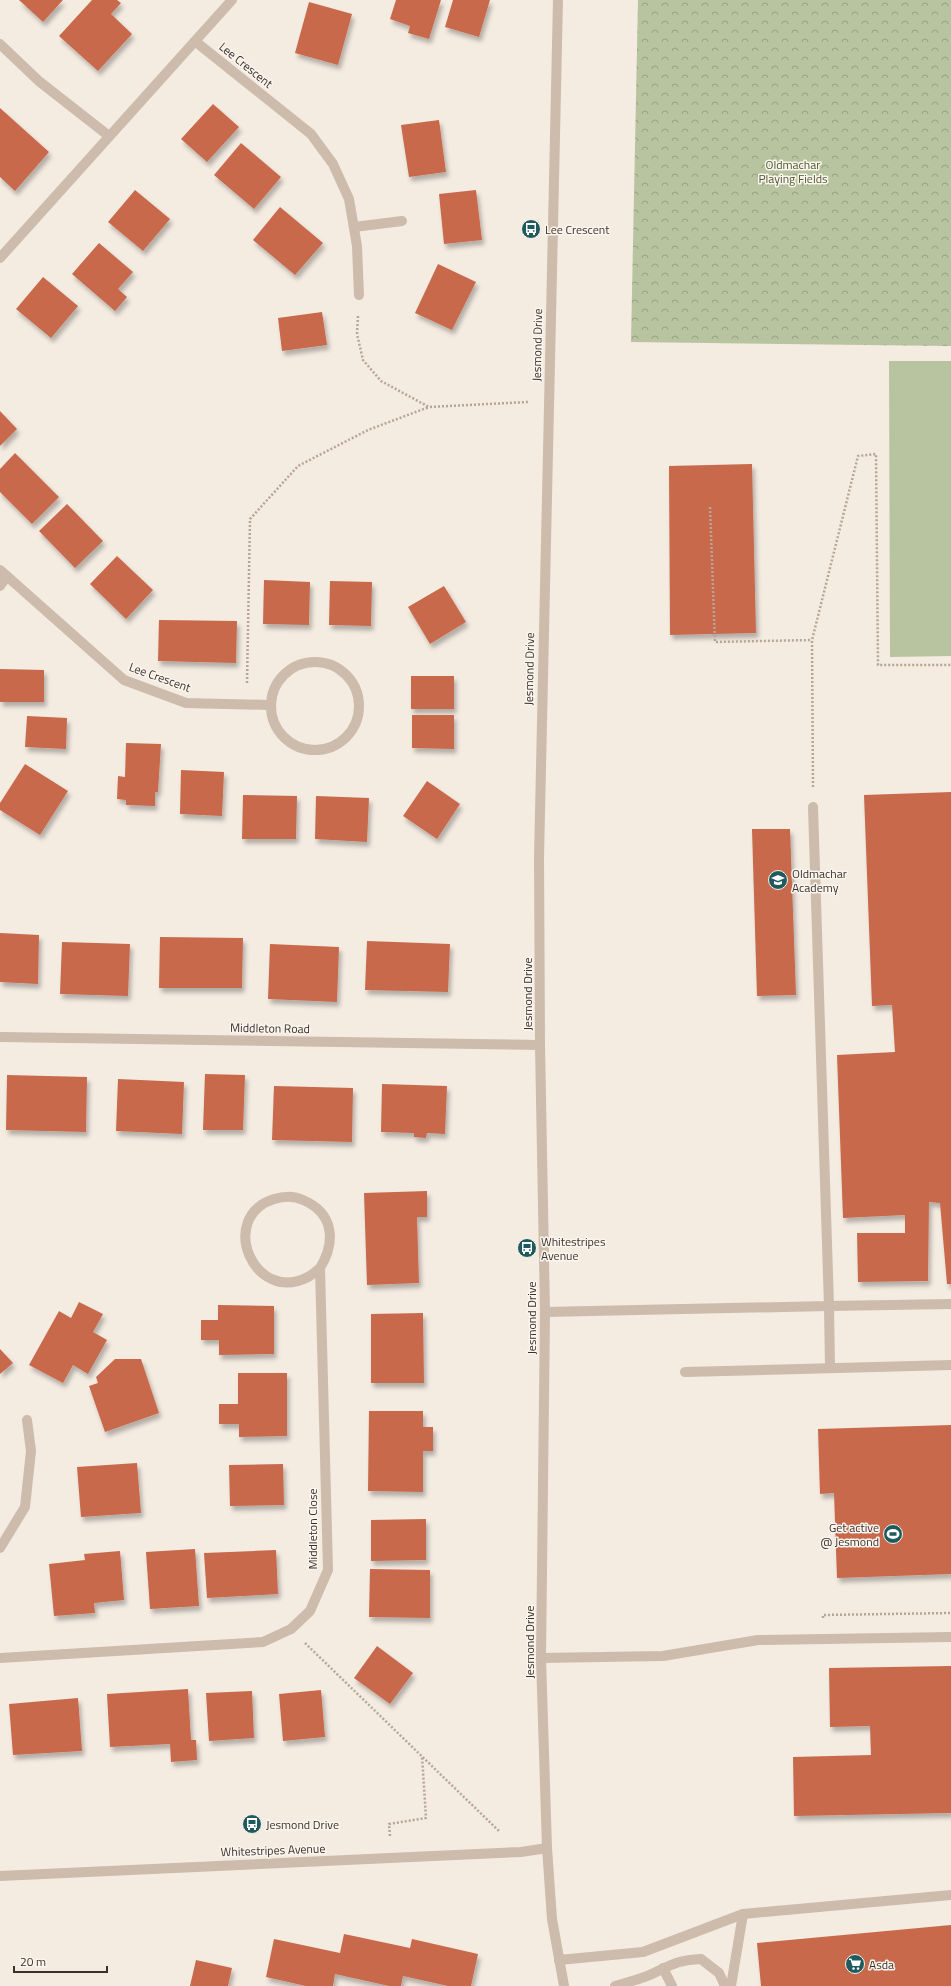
<svg xmlns="http://www.w3.org/2000/svg" width="951" height="1986" font-family="'Titillium Web',sans-serif">
<defs>
<pattern id="forest-crowns" width="20" height="18" patternUnits="userSpaceOnUse"><rect width="20" height="18" fill="#b8c4a0"/><path d="M2 6a3 3 0 1 1 6 0M12 15a3 3 0 1 1 6 0" fill="none" stroke="#97a083"/></pattern>
<filter id="shadow"><feDropShadow dx="2.5" dy="4.5" stdDeviation="2" flood-color="#0004"/></filter>
</defs>
<rect width="100%" height="100%" fill="#f4ebe1"/>
<!-- forest -->
<polygon fill="url(#forest-crowns)" points="638,0 951,0 951,346 631,342"/>
<!-- pitch -->
<polygon fill="#b8c4a0" points="889,361 951,361 951,656 890,657"/>
<!-- building -->
<g fill="#c8694b" filter="url(#shadow)">
<polygon points="19,0 63,0 43,22"/>
<polygon points="92,0 117,0 121,3 111,14 132,34 98,71 59,36"/>
<polygon points="396,0 441,0 429,39 408,33 410,26 390,19"/>
<polygon points="453,0 490,0 479,37 445,27"/>
<polygon points="309,2 352,14 338,65 295,53"/>
<polygon points="213,104 239,127 207,162 181,139"/>
<polygon points="0,108 49,152 15,191 0,177"/>
<polygon points="439,120 446,172 409,177 401,125"/>
<polygon points="241,143 281,177 254,209 214,175"/>
<polygon points="135,190 170,219 143,251 108,222"/>
<polygon points="476,190 482,240 444,244 439,194"/>
<polygon points="280,207 323,243 295,275 253,240"/>
<polygon points="99,243 133,272 118,289 127,297 115,311 72,274"/>
<polygon points="438,264 476,282 452,330 415,313"/>
<polygon points="43,277 78,306 51,338 16,309"/>
<polygon points="322,312 327,345 282,351 278,318"/>
<polygon points="0,411 17,429 0,446"/>
<polygon points="15,453 59,497 32,524 0,492 0,469"/>
<polygon points="752,464 756,633 670,635 669,466"/>
<polygon points="67,504 103,541 75,568 39,531"/>
<polygon points="117,556 153,590 126,619 90,584"/>
<polygon points="264,580 310,582 309,625 263,624"/>
<polygon points="330,581 372,582 371,626 329,625"/>
<polygon points="444,586 466,622 430,644 408,607"/>
<polygon points="159,620 237,621 236,663 158,661"/>
<polygon points="0,669 44,670 44,702 0,702"/>
<rect x="411" y="676" width="43" height="33"/>
<polygon points="412,715 454,715 454,749 412,748"/>
<polygon points="27,716 67,718 66,749 25,747"/>
<polygon points="126,743 161,744 158,792 155,792 155,806 126,805 126,800 117,799 118,776 125,777"/>
<polygon points="25,764 68,791 40,835 0,810 0,803"/>
<polygon points="181,770 224,772 222,816 180,814"/>
<polygon points="427,781 460,804 437,839 403,816"/>
<polygon points="951,792 951,1284 947,1284 940,1203 929,1202 928,1281 858,1282 857,1233 905,1233 905,1215 843,1218 837,1055 895,1052 892,1005 872,1006 864,795"/>
<polygon points="243,795 297,796 296,839 242,839"/>
<polygon points="316,796 369,798 367,842 315,839"/>
<polygon points="752,829 790,829 796,995 757,996"/>
<polygon points="0,933 39,935 38,984 0,982"/>
<polygon points="160,937 243,938 242,988 159,988"/>
<polygon points="367,941 450,944 448,992 365,990"/>
<polygon points="62,942 130,944 128,996 60,994"/>
<polygon points="270,944 339,947 337,1002 268,999"/>
<polygon points="205,1074 245,1075 243,1130 203,1130"/>
<polygon points="7,1075 87,1077 86,1132 6,1130"/>
<polygon points="118,1079 184,1082 182,1134 116,1131"/>
<polygon points="382,1084 447,1086 445,1134 427,1133 426,1138 414,1137 414,1133 381,1132"/>
<polygon points="274,1086 353,1088 352,1142 272,1140"/>
<polygon points="427,1191 427,1217 417,1217 419,1283 367,1285 364,1193"/>
<polygon points="79,1302 103,1314 93,1332 107,1340 88,1374 73,1365 63,1383 29,1365 59,1311 71,1318"/>
<polygon points="218,1305 274,1306 274,1354 219,1355 219,1340 201,1340 201,1320 218,1320"/>
<polygon points="423,1313 424,1383 371,1383 371,1314"/>
<polygon points="0,1349 13,1363 0,1374"/>
<polygon points="115,1359 141,1359 159,1413 105,1432 89,1386 98,1383 96,1377"/>
<polygon points="238,1373 287,1373 287,1436 239,1437 239,1424 219,1424 219,1404 238,1404"/>
<polygon points="369,1411 423,1411 423,1427 433,1427 433,1451 423,1451 423,1492 368,1491"/>
<polygon points="951,1425 951,1574 837,1578 834,1493 820,1494 818,1429"/>
<polygon points="137,1463 141,1513 81,1517 77,1467"/>
<polygon points="283,1464 284,1505 230,1506 229,1465"/>
<polygon points="426,1519 426,1560 371,1561 371,1520"/>
<polygon points="195,1549 199,1606 150,1609 146,1552"/>
<polygon points="276,1550 278,1594 207,1598 204,1553"/>
<polygon points="120,1551 124,1600 94,1603 95,1613 54,1616 49,1564 85,1560 84,1554"/>
<polygon points="370,1569 430,1570 430,1618 369,1617"/>
<polygon points="377,1646 413,1673 390,1704 354,1678"/>
<polygon points="951,1666 951,1813 794,1816 793,1757 871,1755 870,1726 830,1727 829,1668"/>
<polygon points="188,1689 191,1740 196,1740 197,1760 171,1762 170,1744 110,1747 107,1694"/>
<polygon points="321,1690 325,1737 283,1741 279,1694"/>
<polygon points="252,1691 254,1738 209,1741 206,1693"/>
<polygon points="78,1698 82,1751 13,1755 9,1704"/>
<polygon points="951,1925 951,1986 761,1986 757,1943"/>
<polygon points="344,1934 410,1948 412,1939 478,1954 471,1986 448,1986 403,1976 401,1986 389,1986 335,1974 333,1986 306,1986 266,1977 274,1939 340,1953"/>
<polygon points="196,1960 232,1968 228,1986 190,1986"/>
</g>
<g fill="none" stroke-linecap="round" stroke-linejoin="round">
<!-- path -->
<g stroke="#b9a596" stroke-width="2.5" stroke-dasharray="2 2" stroke-linecap="butt">
<polyline points="358,316 357,334 363,360 381,381 429,407 528,402"/>
<polyline points="710,507 715,642 812,640"/>
<polyline points="247,683 250,519 298,466 368,430 429,407"/>
<polyline points="813,787 812,640 858,456 876,454 878,665 951,665"/>
<polyline points="823,1618 823,1615 951,1613"/>
<polyline points="305,1643 500,1832"/>
<polyline points="390,1836 389,1824 426,1818 422,1756"/>
</g>
<!-- minor -->
<g stroke="#cdbbac" stroke-width="10">
<polyline points="558,0 539,858 540,1045 545,1312 541,1658 547,1848 552,1919 564,1986"/>
<polyline points="196,42 311,134 333,164 349,199 357,246 359,295"/>
<polyline points="0,44 40,82 109,136"/>
<polyline points="354,227 402,221"/>
<polyline points="0,258 232,0"/>
<polyline points="0,570 124,680 186,703 271,705"/>
<polyline points="0,586 7,576"/>
<circle cx="315" cy="706" r="44"/>
<polyline points="0,1037 540,1045"/>
<polyline points="545,1312 829,1306 813,807"/>
<polyline points="830,1367 829,1306 951,1304"/>
<polyline points="685,1372 951,1365"/>
<polyline points="0,1548 25,1507 31,1451 27,1420"/>
<path d="M0 1658 263 1642 291 1629 310 1611 328 1570 320 1268C336 1242 334 1213 303 1200 293 1195 284 1196 274 1199 217 1217 254 1305 308 1277 312 1275 316 1271 320 1268"/>
<polyline points="541,1658 663,1656 758,1640 951,1637"/>
<polyline points="0,1876 521,1852 547,1848"/>
<polyline points="559,1960 643,1952 743,1914 951,1895"/>
<polyline points="663,1968 672,1986"/>
<path d="M615 1986C628 1982 642 1979 654 1973 673 1964 679 1960 701 1959L719 1973 725 1986"/>
<polyline points="731,1986 743,1914"/>
</g>
</g>
<!-- icons -->
<defs>
<g id="bus-disc" transform="scale(1)"><circle r="9.5" fill="#1f5a5e" stroke="#fbf5ee"/><path d="M-5-6H5V4H4V6H2V4H-2V6H-4V4H-5ZM-3.5-4V0h7V-4ZM-3.5 1.2v1.5H-2V1.2ZM2 1.2v1.5H3.5V1.2Z" fill="#fff"/></g>
<g id="school-disc" transform="scale(1)"><circle r="9.5" fill="#1f5a5e" stroke="#fbf5ee"/><path d="M0-5L7-2L0 1L-7-2ZM-4 1L0 2.5L4 1V4Q0 6-4 4Z" fill="#fff"/></g>
<g id="stadium-disc" transform="scale(1)"><circle r="9.5" fill="#1f5a5e" stroke="#fbf5ee"/><path d="M0-5a6.5 5 0 1 0 0 10a6.5 5 0 1 0 0-10ZM-3.5-1.8h7v3.6h-7Z" fill="#fff"/></g>
<g id="supermarket-disc" transform="scale(1)"><circle r="9.5" fill="#1f5a5e" stroke="#fbf5ee"/><path d="M-6-5.5h2.5l.6 2H6L4.5 2H-2.5L-4.4-4H-6ZM-1.5 3.2a1.3 1.3 0 1 0 .1 0ZM3 3.2a1.3 1.3 0 1 0 .1 0Z" fill="#fff"/></g>
</defs>
<g fill-rule="evenodd">
<use href="#bus-disc" x="531" y="229"/>
<use href="#school-disc" x="778" y="880"/>
<use href="#bus-disc" x="527" y="1248"/>
<use href="#stadium-disc" x="893" y="1534"/>
<use href="#bus-disc" x="252" y="1824"/>
<use href="#supermarket-disc" x="855" y="1964"/>
</g>
<g text-anchor="middle" dominant-baseline="central" stroke-width="3" stroke-linejoin="round" paint-order="stroke">
<!-- street labels -->
<g font-size="12" fill="#3b302b" stroke="#fbf5ee">
<text transform="translate(246 65) rotate(39)">Lee Crescent</text>
<text transform="translate(537 345) rotate(-89)">Jesmond Drive</text>
<text transform="translate(529 669) rotate(-89)">Jesmond Drive</text>
<text transform="translate(160 677) rotate(20)">Lee Crescent</text>
<text transform="translate(527 994) rotate(-90)">Jesmond Drive</text>
<text transform="translate(270 1028) rotate(1)">Middleton Road</text>
<text transform="translate(531 1318) rotate(-90)">Jesmond Drive</text>
<text transform="translate(312 1529) rotate(-90)">Middleton Close</text>
<text transform="translate(529 1642) rotate(-90)">Jesmond Drive</text>
<text transform="translate(273 1850) rotate(-2)">Whitestripes Avenue</text>
</g>
<!-- park labels -->
<g font-size="12" fill="#4a5a2e" stroke="#fbf5ee">
<text x="793" y="164">Oldmachar<tspan x="793" dy="14">Playing Fields</tspan></text>
</g>
<!-- poi labels -->
<g font-size="12" fill="#3b302b" stroke="#fbf5ee" text-anchor="start">
<text x="545" y="229">Lee Crescent</text>
<text x="792" y="873">Oldmachar<tspan x="792" dy="14">Academy</tspan></text>
<text x="541" y="1241">Whitestripes<tspan x="541" dy="14">Avenue</tspan></text>
<text x="879" y="1527" text-anchor="end">Get active<tspan x="879" dy="14">@ Jesmond</tspan></text>
<text x="266" y="1824">Jesmond Drive</text>
<text x="869" y="1964">Asda</text>
</g>
</g>
<!-- scale -->
<path d="M14 1966v6h93v-6" fill="none" stroke="#3b302b" stroke-width="2"/>
<text x="20" y="1966" font-size="12" fill="#3b302b" stroke="#fbf5ee" stroke-width="3" paint-order="stroke">20 m</text>
</svg>
